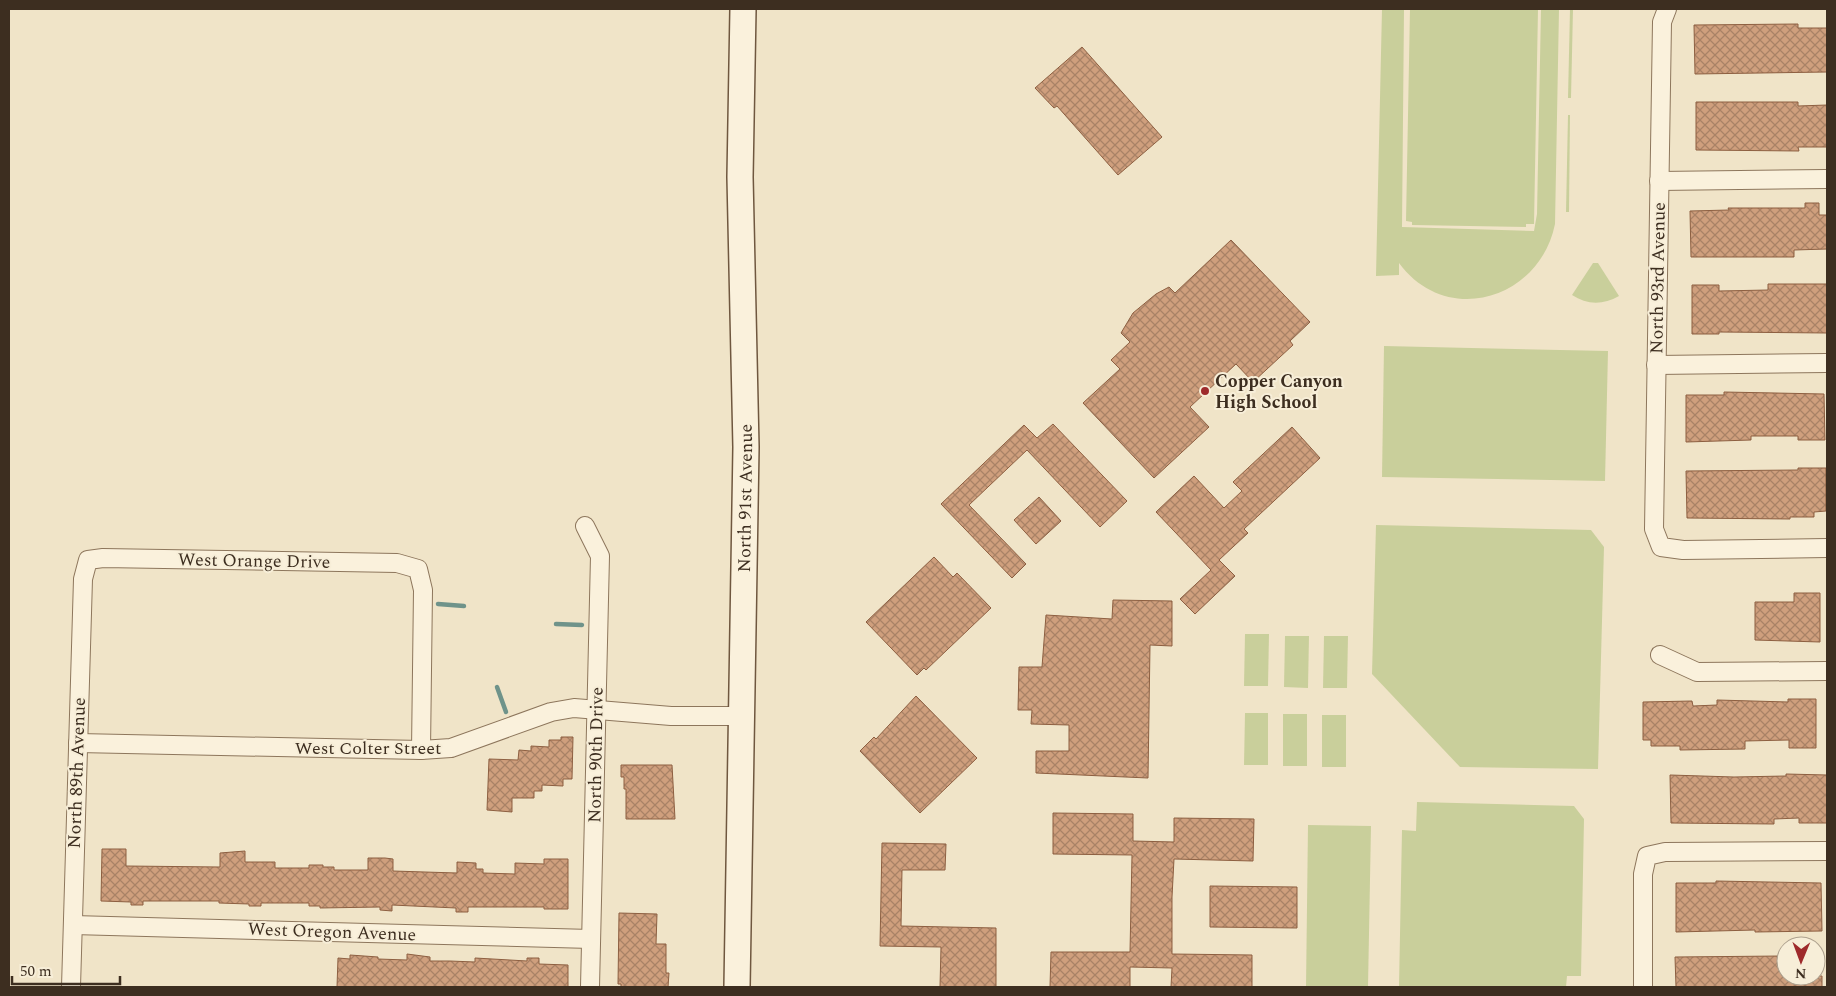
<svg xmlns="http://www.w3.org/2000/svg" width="1836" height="996" font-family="Spectral,serif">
<defs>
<pattern id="building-cross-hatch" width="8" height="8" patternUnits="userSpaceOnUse" patternTransform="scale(1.25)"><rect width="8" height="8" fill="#cf9f7d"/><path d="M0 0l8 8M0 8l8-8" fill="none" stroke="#a98266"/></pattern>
</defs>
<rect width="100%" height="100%" fill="#f0e4c8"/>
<!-- grass -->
<g fill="#c9cf9b">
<path d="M1382 9H1404L1402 227 1534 231 1537 214 1541 9H1559L1555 224C1540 299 1447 328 1399 263V275L1376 276Z"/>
<polygon points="1410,9 1538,9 1534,224 1526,224 1526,227 1412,225 1412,222 1406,221"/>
<polygon points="1570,9 1573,9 1571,98 1568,98"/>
<polygon points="1568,115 1570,115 1569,212 1566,212"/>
<path d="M1593 263H1598L1619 296C1603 305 1587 305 1572 295Z"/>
<polygon points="1384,346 1608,351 1605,481 1382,477"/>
<polygon points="1376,525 1591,530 1604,547 1598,769 1460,767 1372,674"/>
<polygon points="1245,634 1269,634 1268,686 1244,686"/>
<polygon points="1285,636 1309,636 1308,688 1284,687"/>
<polygon points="1324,636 1348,636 1347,688 1323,688"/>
<polygon points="1245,713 1268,713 1268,765 1244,765"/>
<rect x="1283" y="714" width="24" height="52"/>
<rect x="1322" y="715" width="24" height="52"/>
<polygon points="1417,802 1574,806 1584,819 1581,976 1567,976 1566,987 1399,987 1402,830 1416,831"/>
<polygon points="1308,825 1371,826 1368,987 1306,987"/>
</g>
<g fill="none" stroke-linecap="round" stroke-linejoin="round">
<!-- stream -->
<g stroke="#6f938a" stroke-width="4.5">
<polyline points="438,604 464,606"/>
<polyline points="556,624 582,625"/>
<polyline points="497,687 506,712"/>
</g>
</g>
<!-- building -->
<g fill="url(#building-cross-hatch)" stroke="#8d5f41">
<polygon points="1798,24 1798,28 1827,28 1827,72 1695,74 1694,25"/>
<polygon points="1082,47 1162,137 1118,175 1057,106 1054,108 1035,88"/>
<polygon points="1696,102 1798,102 1798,106 1827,105 1827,147 1798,147 1799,151 1696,150"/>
<polygon points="1805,203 1819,203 1819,215 1827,215 1827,249 1794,250 1794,257 1691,257 1690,211 1729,210 1728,208 1805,208"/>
<polygon points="1231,240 1310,322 1290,341 1293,345 1253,382 1236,364 1190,407 1209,427 1154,478 1083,403 1120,369 1111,360 1130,342 1121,333 1133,313 1156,294 1169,287 1175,293"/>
<polygon points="1768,284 1827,284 1827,333 1719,332 1719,334 1692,334 1692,285 1719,285 1719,291 1768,290"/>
<polygon points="1724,392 1824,394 1825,440 1798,440 1798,436 1751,436 1751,440 1686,442 1686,395 1724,395"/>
<polygon points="1053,424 1127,501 1100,527 1027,450 969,505 1026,564 1012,578 941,504 1024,425 1037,438"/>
<polygon points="1292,427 1320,458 1244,529 1248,533 1219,560 1235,576 1195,614 1180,599 1211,570 1156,512 1194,476 1224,508 1242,491 1233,482"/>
<polygon points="1798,468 1826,468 1826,511 1814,512 1814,517 1790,517 1790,519 1687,518 1686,471 1798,470"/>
<polygon points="1039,497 1061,521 1036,544 1014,520"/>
<polygon points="934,557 953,577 957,573 991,608 926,670 924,668 917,675 866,622"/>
<polygon points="1794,593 1820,593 1820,642 1755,640 1755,602 1794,602"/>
<polygon points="1113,600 1172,601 1172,646 1150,645 1148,778 1036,773 1036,751 1069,751 1069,725 1031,724 1032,710 1018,710 1019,667 1042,667 1046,615 1112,619"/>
<polygon points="916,696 977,758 920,813 860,751 874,737 876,739"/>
<polygon points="1788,699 1816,699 1816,748 1789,748 1789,740 1745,741 1745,749 1680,750 1680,746 1651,746 1651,740 1643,740 1643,702 1692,701 1693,706 1717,705 1717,700 1788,702"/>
<polygon points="561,737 573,737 572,779 563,779 563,786 542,785 542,791 534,791 534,798 512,798 512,812 487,810 489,759 518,760 519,750 531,751 531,746 549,747 549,740 561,740"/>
<polygon points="621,765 672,765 675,819 626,819 626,789 624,789 624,777 621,777"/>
<polygon points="1786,774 1827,775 1827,823 1799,823 1799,818 1774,819 1774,824 1671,823 1670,775 1734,777 1786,776"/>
<polygon points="1053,813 1133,814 1133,841 1174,842 1174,818 1254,819 1253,861 1174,859 1172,897 1172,954 1252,955 1252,987 1171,987 1172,968 1130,967 1130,987 1050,987 1051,952 1130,952 1132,855 1053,854"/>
<polygon points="882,843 946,844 945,870 902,870 901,926 996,928 996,987 940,987 941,947 880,946"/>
<polygon points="102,849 126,849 126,866 220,867 220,853 245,851 245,862 275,862 275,868 309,868 309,865 323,865 323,867 334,867 334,870 368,870 368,858 385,858 393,859 393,871 457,873 457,862 476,863 476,869 483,869 483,873 515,874 515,863 544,864 544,859 568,859 568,909 544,909 544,907 468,907 468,912 456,912 456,908 392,905 392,911 380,910 380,907 320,908 320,906 309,906 309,903 261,903 261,906 249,906 249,904 219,903 219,901 143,901 143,905 131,905 131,902 101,901"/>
<polygon points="1716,881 1821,883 1822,931 1755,932 1755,930 1676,932 1676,883 1716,883"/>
<polygon points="1210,886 1297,887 1297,928 1210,927"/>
<polygon points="619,913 657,914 656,944 666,944 666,973 669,973 668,987 621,987 621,984 618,984"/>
<polygon points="407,954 430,957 430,961 450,961 475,962 475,958 527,961 527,958 539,958 539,964 568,965 568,987 337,987 338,958 350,959 350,955 378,957 378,959 407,960"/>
<polygon points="1782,956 1782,976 1822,976 1822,987 1676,987 1675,957"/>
</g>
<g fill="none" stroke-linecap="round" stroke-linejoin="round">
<!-- street casing -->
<g stroke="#8d765c" stroke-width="20">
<g id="street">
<polyline points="1667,9 1662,22 1654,529 1661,547 1683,550 1827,548"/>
<polyline points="1659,181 1827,179"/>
<polyline points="1656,365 1827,363"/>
<polyline points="585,526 600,556 590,987"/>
<polyline points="1660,655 1697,672 1827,671"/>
<polyline points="78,743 421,750 451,748 551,712 574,708 671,716 741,716"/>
<polyline points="73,925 591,939"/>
<polyline points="71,987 83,579 88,560 103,558 397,563 418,569 423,590 421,750"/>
<polyline points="1643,987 1643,874 1647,856 1665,852 1827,851"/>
</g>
</g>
<!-- secondary casing -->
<g stroke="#6f573f" stroke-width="28">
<g id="secondary">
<path id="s1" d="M737 987 746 447 740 177 743 9"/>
</g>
</g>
<!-- street -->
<use href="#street" stroke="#faf1dc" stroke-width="18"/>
<!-- secondary -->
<use href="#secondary" stroke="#faf1dc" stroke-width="25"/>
</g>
<!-- markers -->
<circle fill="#9e2a2b" stroke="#f7eed8" stroke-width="2" cx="1205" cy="391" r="5"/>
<g text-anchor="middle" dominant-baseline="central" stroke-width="4" stroke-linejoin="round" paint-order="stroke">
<!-- street labels -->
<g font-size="18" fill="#3d2e20" stroke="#f7eed8">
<text transform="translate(1658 278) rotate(-89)">North 93rd Avenue</text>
<text stroke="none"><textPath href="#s1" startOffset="489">North 91st Avenue</textPath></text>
<text transform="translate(254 561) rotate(1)">West Orange Drive</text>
<text x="368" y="748">West Colter Street</text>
<text transform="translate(596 755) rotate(-89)">North 90th Drive</text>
<text transform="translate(77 773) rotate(-88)">North 89th Avenue</text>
<text transform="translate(332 932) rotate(2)">West Oregon Avenue</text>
</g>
<!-- poi labels -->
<g font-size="18" font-weight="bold" fill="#3d2e20" stroke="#f7eed8" text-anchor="start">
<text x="1215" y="381">Copper Canyon<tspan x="1215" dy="21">High School</tspan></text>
</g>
</g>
<!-- border -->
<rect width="1836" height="996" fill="none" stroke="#3d2e20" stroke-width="20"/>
<!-- north arrow -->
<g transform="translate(1801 961) rotate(181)"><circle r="24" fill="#f7eed8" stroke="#ada18e"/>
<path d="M0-4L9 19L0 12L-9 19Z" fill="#9e2a2b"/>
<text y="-8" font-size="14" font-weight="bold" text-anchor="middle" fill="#3d2e20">N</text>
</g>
<!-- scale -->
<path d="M12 976v8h108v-8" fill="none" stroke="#3d2e20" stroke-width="2.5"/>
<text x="20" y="976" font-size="15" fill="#3d2e20" stroke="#f7eed8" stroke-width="4" paint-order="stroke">50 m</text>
</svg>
